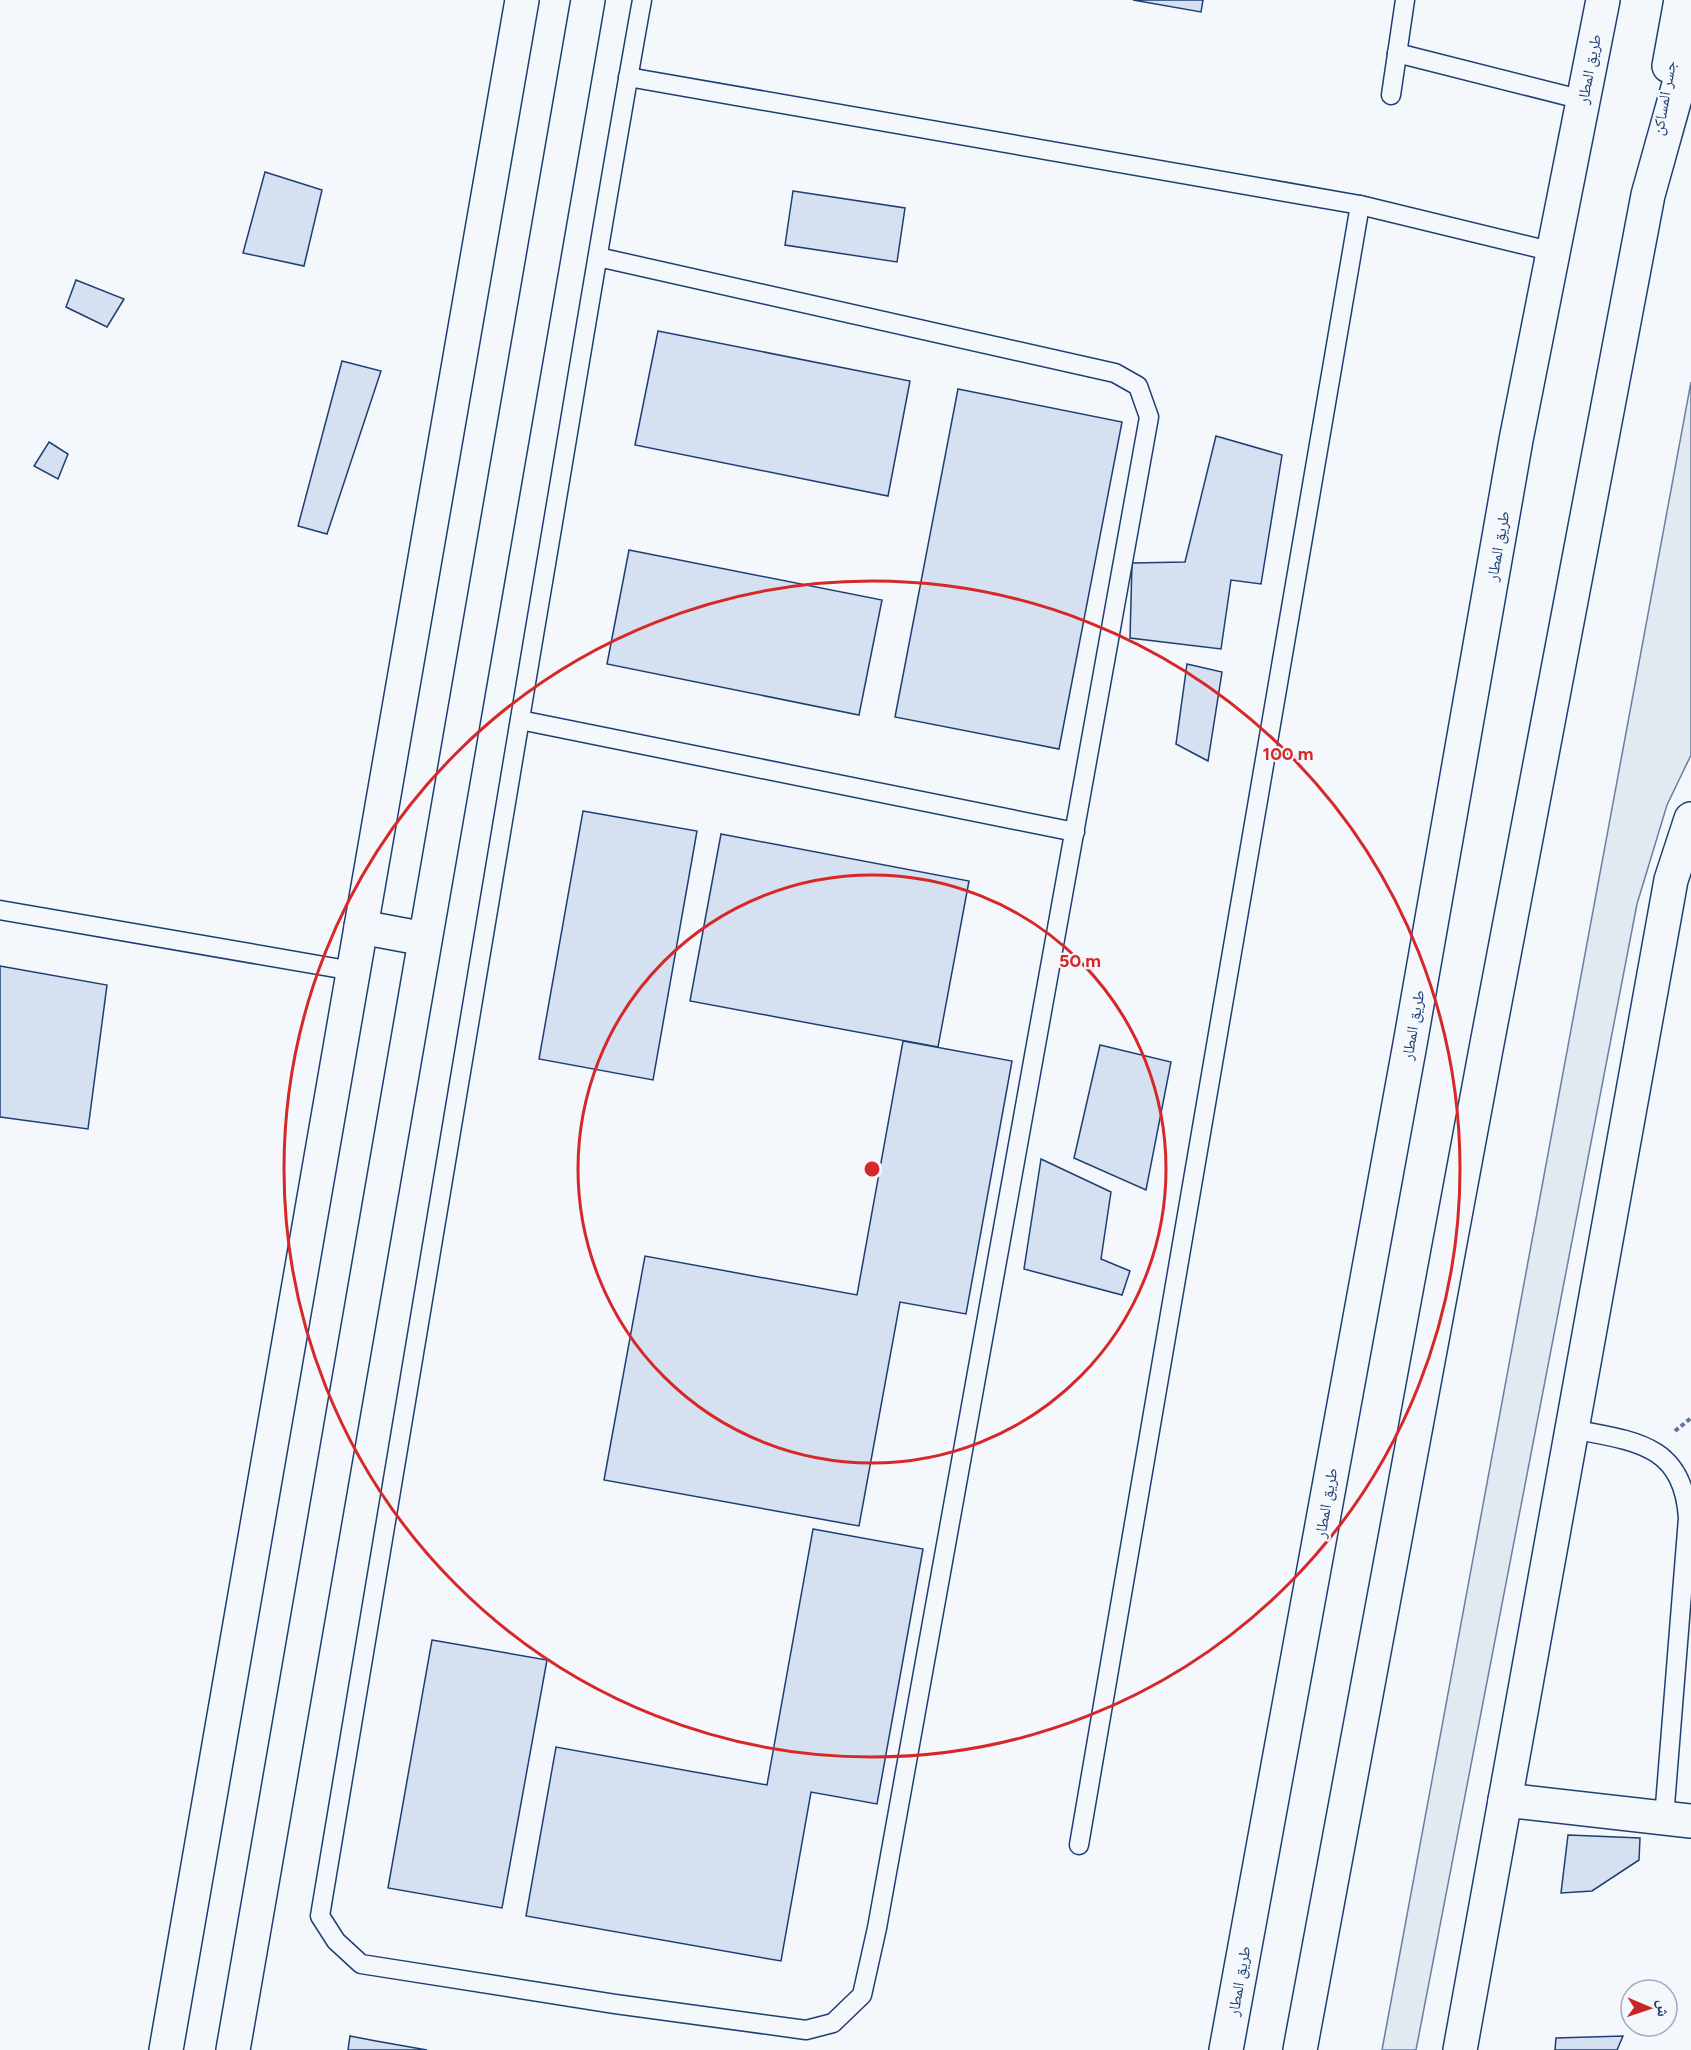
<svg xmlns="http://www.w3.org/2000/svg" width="1691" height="2050" font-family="Figtree,'Noto Naskh Arabic',sans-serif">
<rect width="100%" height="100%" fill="#f4f7fb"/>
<!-- green -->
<polygon fill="#e3e9f0" stroke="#687fa3" stroke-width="1.5" points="1691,382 1691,755 1667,805 1637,904 1416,2050 1382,2050"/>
<!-- building -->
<g fill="#d5e0f0" stroke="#1d3f73" stroke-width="1.5">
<polygon points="1133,0 1203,0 1201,12"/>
<polygon points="265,172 322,190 304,266 243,253"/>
<polygon points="793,191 905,208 897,262 785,245"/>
<polygon points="76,280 124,299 107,327 66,307"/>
<polygon points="658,331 910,381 888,496 635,445"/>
<polygon points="342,361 381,371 327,534 298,526"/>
<polygon points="958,389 1122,422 1059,749 895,717"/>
<polygon points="1216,436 1282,455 1261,584 1231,580 1221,649 1130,638 1132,563 1185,562"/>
<polygon points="49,442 68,454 58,479 34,466"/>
<polygon points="629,550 882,600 859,715 607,664"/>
<polygon points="1187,664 1222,672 1208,761 1176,744"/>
<polygon points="583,811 697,831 653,1080 539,1059"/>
<polygon points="721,834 969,881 938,1047 690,1001"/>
<polygon points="0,966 107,985 88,1129 0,1117"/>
<polygon points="903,1041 1012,1061 966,1314 900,1302 859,1526 604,1480 645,1256 857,1295"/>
<polygon points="1100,1045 1171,1062 1146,1190 1074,1158"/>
<polygon points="1041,1159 1111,1192 1101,1259 1130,1271 1122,1295 1024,1269"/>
<polygon points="813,1529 923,1549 877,1804 811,1792 781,1961 526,1916 556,1747 767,1785"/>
<polygon points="432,1640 547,1660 502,1908 388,1888"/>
<polygon points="1568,1835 1640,1838 1639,1860 1592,1891 1561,1893"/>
<polygon points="350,2036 376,2041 427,2050 348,2050"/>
<polygon points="1623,2036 1617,2050 1555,2050 1556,2038"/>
</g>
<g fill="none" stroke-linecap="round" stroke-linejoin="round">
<!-- lane casing -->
<g stroke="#1d3f73" stroke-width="21">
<g id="lane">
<polyline points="1397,53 1583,100"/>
<polyline points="628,77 1360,205 1554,252"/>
<polyline points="1391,95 1405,0"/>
<path d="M598 257 1115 373 1138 386 1149 417 877 1928 862 1995 833 2023 806 2030 615 2004 361 1964 336 1941 320 1916C391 1489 462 1062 534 635 570 424 604 211 642 0"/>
<polyline points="520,720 1075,832"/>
<polyline points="0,910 353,971"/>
<path d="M1572 1429C1633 1441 1683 1443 1688 1518L1664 1818"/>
<polyline points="1079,1845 1360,205"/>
</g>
</g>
<!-- street casing -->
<g stroke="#1d3f73" stroke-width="36">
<polyline id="street" points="1505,1800 1691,1821"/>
</g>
<!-- secondary casing -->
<g stroke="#1d3f73" stroke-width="36">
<polyline id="secondary" points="1460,2050 1671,880 1691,819"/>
</g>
<!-- primary casing -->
<g stroke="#1d3f73" stroke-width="36">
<g id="primary">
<polyline points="361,927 425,939"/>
<polyline points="166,2050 522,0"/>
<polyline points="233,2050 588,0"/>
</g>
</g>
<!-- highway casing -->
<g stroke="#1d3f73" stroke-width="36">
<g id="highway">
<polyline points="1669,66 1681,0"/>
<polyline points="1226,2050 1410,1044 1516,440 1603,0"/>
<polyline points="1300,2050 1486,1049 1648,195 1691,41"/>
</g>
</g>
<!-- path -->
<polyline stroke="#5e769c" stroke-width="4" stroke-dasharray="4.5 3" stroke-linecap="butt" points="1675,1431 1691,1418"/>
<!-- lane -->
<use href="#lane" stroke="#f4f7fb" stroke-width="18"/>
<!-- street -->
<use href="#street" stroke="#f4f7fb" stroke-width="33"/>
<!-- secondary -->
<use href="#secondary" stroke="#f4f7fb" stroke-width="33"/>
<!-- primary -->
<use href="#primary" stroke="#f4f7fb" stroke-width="33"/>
<!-- highway -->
<use href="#highway" stroke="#f4f7fb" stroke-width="33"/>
</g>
<!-- distance rings -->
<g fill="none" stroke="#d62828" stroke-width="3">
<circle cx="872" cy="1169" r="294"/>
<circle cx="872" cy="1169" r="588"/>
</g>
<g text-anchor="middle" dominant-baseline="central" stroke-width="4.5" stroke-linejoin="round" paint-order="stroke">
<!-- street labels -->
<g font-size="16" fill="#1d3f73" stroke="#f4f7fb">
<text transform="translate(1589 69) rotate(-79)">طريق المطار</text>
<text transform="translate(1664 98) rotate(-80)">جسر المساكن</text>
<text transform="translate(1498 546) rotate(-80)">طريق المطار</text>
<text transform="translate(1413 1025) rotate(-80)">طريق المطار</text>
<text transform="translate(1326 1503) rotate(-80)">طريق المطار</text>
<text transform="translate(1239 1981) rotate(-80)">طريق المطار</text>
</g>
</g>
<circle cx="872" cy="1169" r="9" fill="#d62828" stroke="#f4f7fb" stroke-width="3"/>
<g font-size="18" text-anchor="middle" font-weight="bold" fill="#d62828" stroke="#f4f7fb" stroke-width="4.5" stroke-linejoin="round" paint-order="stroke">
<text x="1288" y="760">100 m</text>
<text x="1080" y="967">50 m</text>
</g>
<!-- north arrow -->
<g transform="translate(1649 2008) rotate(92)"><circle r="28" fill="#f4f7fb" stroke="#9eadc5" stroke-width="1.5"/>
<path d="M0-4.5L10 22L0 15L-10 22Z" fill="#c62828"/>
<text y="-9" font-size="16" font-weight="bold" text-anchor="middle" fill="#1d3f73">ش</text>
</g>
</svg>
